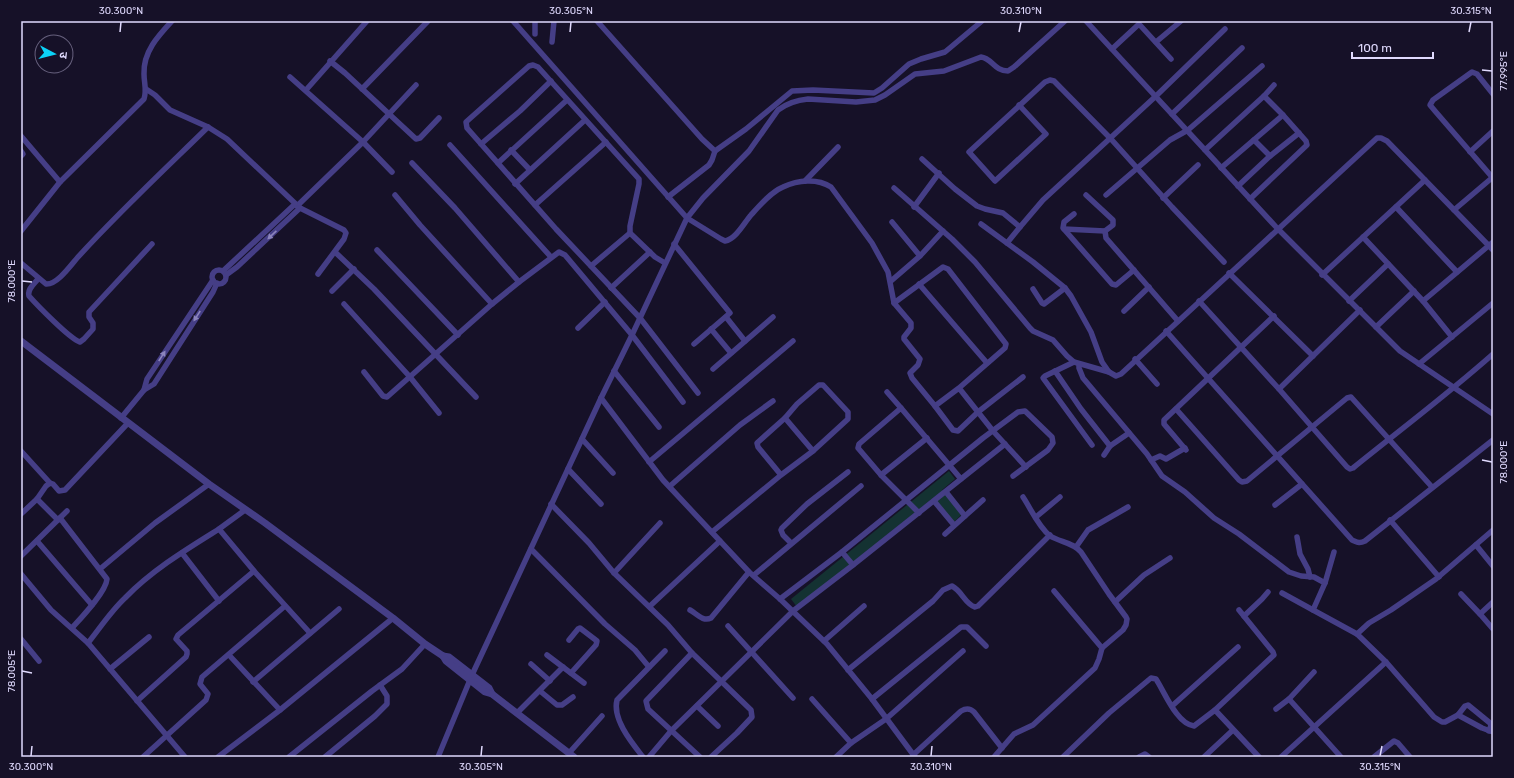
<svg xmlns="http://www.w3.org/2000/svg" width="1514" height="778" font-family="Rubik,'Noto Sans Devanagari',sans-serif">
<rect width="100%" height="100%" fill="#161128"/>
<!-- green -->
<polygon fill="#143232" points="949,471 955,479 942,490 961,515 954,522 933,498 797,607 791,599"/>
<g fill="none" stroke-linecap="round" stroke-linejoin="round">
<!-- minor -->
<g stroke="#453e86" stroke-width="5.5">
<path d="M513 21 687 218 721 239 725 241C736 239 744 223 751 215 759 206 771 192 783 187 798 180 817 178 831 187L872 243 888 272 894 303"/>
<polyline points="597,21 702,139 715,151 746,129 792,91 813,90 874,93 882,88 909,64 921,59 945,52 982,21"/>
<polyline points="1086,21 1277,228 1400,351 1493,414"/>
<polyline points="535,34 535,21"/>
<polyline points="552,42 554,21"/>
<polyline points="1156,42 1181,21"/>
<polyline points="1112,49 1139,24 1171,59"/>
<polyline points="330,61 345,73 416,139 420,138 439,118"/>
<polyline points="290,77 363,142 392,172"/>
<polyline points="146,89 155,95 170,110 208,127 227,139 300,208 344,230 346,233 344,239 318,274"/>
<polyline points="362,89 428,21"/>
<polyline points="306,90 367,21"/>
<polyline points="1019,105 1046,134 995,181 969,152 1045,82 1050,80 1054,81 1111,139 1172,207 1224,262"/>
<polyline points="1172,114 1242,48"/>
<polyline points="21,136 60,182"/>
<polyline points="1254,140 1270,156"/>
<polyline points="481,144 520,111 551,81"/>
<polyline points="450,145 551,257"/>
<polyline points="511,150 530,170"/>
<polyline points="1205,150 1264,96 1274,85"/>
<polyline points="21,151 23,154 21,156"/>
<polyline points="1470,152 1493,131"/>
<polyline points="922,159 955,189 977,206 985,209 1003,213 1020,227 1007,243"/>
<polyline points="412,163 455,208 519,282"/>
<polyline points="498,163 567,100"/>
<polyline points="1221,168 1283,115 1264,96"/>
<polyline points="1492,177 1435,111 1430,105 1433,100 1472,72 1477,74 1493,94"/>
<polyline points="805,181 838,147"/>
<polyline points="515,184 585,120"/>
<polyline points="1238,186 1270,156 1299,133"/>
<polyline points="894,188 952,239 975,262 1030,328 1033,331 1053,340 1067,356 1074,362 1109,372"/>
<polyline points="395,195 420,225 492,304"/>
<polyline points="1086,195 1113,220 1113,225 1105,231 1106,238 1178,321"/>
<polyline points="1106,195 1170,140 1188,130 1262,66"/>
<polyline points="668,197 709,165 712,160 715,151"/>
<polyline points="1163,198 1198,165"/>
<polyline points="1250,199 1307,145 1306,141 1283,115"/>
<polyline points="535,205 606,142"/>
<polyline points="297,206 363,142 416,85"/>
<polyline points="914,207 939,173"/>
<polyline points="1396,207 1457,272"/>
<polyline points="1454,210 1493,177"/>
<polyline points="1074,214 1064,222 1063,228 1112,284 1116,285 1134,270"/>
<polyline points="892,222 920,256"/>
<polyline points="981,224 1033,262 1065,288 1071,296 1091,332 1102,362 1109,372 1116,376 1121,374 1377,138 1381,138 1387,141 1493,250"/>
<polyline points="1020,227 1043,200 1156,96 1225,29"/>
<polyline points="1064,229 1105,231"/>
<path d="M21 231 60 182 144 99C147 90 144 83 144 74 143 52 158 36 172 21"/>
<polyline points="1363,237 1423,301 1493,242"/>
<polyline points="674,244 730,313 694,344"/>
<polyline points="377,250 458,335"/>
<polyline points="335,252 374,289 476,397"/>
<path d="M21 263 46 284C57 285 71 265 78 257 119 212 164 170 208 127"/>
<polyline points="665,263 655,257 630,233 630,226 639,184 639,179 538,67 533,65 529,66 466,122 467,128 556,229 640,318 698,393"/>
<polyline points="591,266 630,233"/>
<circle cx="219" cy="277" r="7"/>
<polyline points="223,271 295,204"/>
<polyline points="1229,273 1313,356"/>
<polyline points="226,275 237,267 300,208"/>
<polyline points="1322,275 1425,180"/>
<path d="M38 279C34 284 27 289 29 296 37 305 70 339 80 342L84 339 93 329V323L89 317V312L152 244"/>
<polyline points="891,281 920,256 943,231"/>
<polyline points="919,284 987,363"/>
<polyline points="611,288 650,252"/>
<polyline points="1033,289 1042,303 1044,304 1065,288"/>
<polyline points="332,291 354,269"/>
<polyline points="1199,301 1279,389"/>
<polyline points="1349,301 1388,264"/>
<polyline points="1423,301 1452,337"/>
<polyline points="344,304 410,377 439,413"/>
<polyline points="1124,311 1149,287"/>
<polyline points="726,317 745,341"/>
<polyline points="1376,327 1414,291"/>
<polyline points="578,328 605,302"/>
<polyline points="711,329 731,353"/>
<path d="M1166 331 1352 540C1357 542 1359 544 1365 541L1493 440"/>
<polyline points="1135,359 1157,384"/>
<polyline points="1074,362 1045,376 1043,378 1092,445"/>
<polyline points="1079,364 1079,368 1083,378 1147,454 1162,476 1185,492 1214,518 1239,534 1289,572 1301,576 1314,577 1325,583 1313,610 1357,634"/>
<polyline points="1419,364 1493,303"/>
<polyline points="713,369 773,317"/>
<polyline points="614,371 659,427"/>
<polyline points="1055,371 1081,409 1110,446"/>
<polyline points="364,372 383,396 387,397 492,304 519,282 559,252 565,255 632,335 683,402"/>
<polyline points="959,388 935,406 912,378 910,373 918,365 920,359 904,339 904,337 911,328 911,323 894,303 943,267 948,269 1006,344 1005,348 959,388 993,431 1026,467"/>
<polyline points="144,390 147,379 213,280"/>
<polyline points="887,392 901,408"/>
<polyline points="601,398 663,480 749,572 780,599 827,644 872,699 915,757"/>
<polyline points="935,406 953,430 958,431 978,412 1023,377"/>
<polyline points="1176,409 1239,480 1242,482 1247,481 1312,427 1279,389 1360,310"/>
<polyline points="121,418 144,390 154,384 213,292 217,283"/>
<polyline points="785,418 813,451"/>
<polyline points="582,439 613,473"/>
<polyline points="1186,450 1164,424 1164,420 1274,316"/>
<polyline points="21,451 50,483"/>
<polyline points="1104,455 1110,446 1129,433"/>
<polyline points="1151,460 1160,456 1166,459 1185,448"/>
<polyline points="649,462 793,341"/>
<polyline points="568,469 601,504"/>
<polyline points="881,475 927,438"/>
<polyline points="670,486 740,425 773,401"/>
<path d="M1432 487 1351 397 1347 398 1312 427 1347 467 1350 469 1353 468C1400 430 1448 394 1493 354"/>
<polyline points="37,499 58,520"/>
<polyline points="934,501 954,525"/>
<polyline points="551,504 589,543 614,573 668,625 692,653 751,710 752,717 737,733 711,757"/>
<polyline points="1275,505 1302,484"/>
<polyline points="919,513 881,475 858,448 859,444 901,408 961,479"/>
<polyline points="21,514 37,499 46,486 50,483 53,484 59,491 65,490 128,423"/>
<polyline points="965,516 983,500"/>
<polyline points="1036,517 1060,497"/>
<path d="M60 518 107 579C106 592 81 618 72 628"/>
<polyline points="1390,520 1439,577"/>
<polyline points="219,529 245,510"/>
<polyline points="712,532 781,475 813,451 848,419 848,412 823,385 819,385 797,404 785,418 757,443 758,447 781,475"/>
<polyline points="945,534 965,516 946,492"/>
<polyline points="1297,537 1300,554 1308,569 1310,577"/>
<polyline points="37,541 92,605"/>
<polyline points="791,543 783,535 781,530 782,528 807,504 848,472"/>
<polyline points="1476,545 1493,566"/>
<polyline points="1076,547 1088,530 1128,507"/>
<polyline points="531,549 605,624 635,650 649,667"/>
<polyline points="842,552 853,565"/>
<polyline points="182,553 219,601"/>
<polyline points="21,556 67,511"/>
<polyline points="100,569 155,523 209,484"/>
<polyline points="614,573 660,523"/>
<polyline points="21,574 51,610 88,643 185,757"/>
<polyline points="754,575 861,486"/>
<polyline points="1325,583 1334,552"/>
<polyline points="1054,591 1102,648"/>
<polyline points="1282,593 1313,610"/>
<polyline points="1461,594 1480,614"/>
<polyline points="780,599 842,552 983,438 1018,412 1025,411 1052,437 1053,443 1048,450 1013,476"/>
<polyline points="1115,602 1144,575 1170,558"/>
<polyline points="1493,602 1480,614 1493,629"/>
<polyline points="650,606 720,541"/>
<path d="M690 610C697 614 703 622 711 618L749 572"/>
<polyline points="1244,616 1262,599 1268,592"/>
<polyline points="728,626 793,698"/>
<polyline points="21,639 39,661"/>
<polyline points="569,640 578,629 580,628 597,641 596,645 571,673"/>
<polyline points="824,641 864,606"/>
<path d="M88 643C100 628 111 611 125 598 152 570 187 549 219 529L254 571 310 633"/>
<polyline points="692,653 646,701 648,709 700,757"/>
<polyline points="229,655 280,710"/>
<polyline points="547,655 584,683"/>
<polyline points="1386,662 1434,717 1442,722 1445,722 1458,715 1482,728 1493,732"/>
<polyline points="531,664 550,681"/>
<polyline points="110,669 149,637"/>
<path d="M848 670 933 601 943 590 952 586C962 591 965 604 975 607L978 606 1050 535"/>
<polyline points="253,682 339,609"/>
<polyline points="540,691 557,705 562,705 573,697"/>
<polyline points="812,699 851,743 836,757"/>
<polyline points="872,699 961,627 967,627 986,646"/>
<polyline points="1289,699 1341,757"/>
<polyline points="137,701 186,657 187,654 187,651 176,639 178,635 254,571"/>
<polyline points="697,706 718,726"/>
<polyline points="1172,706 1238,647"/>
<polyline points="1276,709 1289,699 1314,672"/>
<polyline points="1215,710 1274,655 1273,652 1239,610"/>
<polyline points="517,713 563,667"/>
<polyline points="1458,715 1465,706 1468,705 1490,723 1491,725 1489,731"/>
<polyline points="851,743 886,719 963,651"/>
<polyline points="569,753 602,716"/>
<path d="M913 755 961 711C966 708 970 708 974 712L1002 748"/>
<polyline points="143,757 206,700 208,694 200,684 202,677 285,606"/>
<polyline points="218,757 280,710 393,618"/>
<polyline points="289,757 372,691 402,669 425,644"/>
<polyline points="325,757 375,716 387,704 387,696 380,685"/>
<path d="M438 757 472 675 601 398 632 335 687 218 703 198 749 151 778 110C786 104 798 100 808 99L856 102 875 100 885 95 915 74 944 71 981 57C992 58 994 71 1008 71L1014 67 1065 21"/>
<path d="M643 757C632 743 612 719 617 700L665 651"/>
<polyline points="649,757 671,731 793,611 853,565 1005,444"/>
<path d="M994 757 1014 734 1033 725 1095 668 1099 659 1102 648 1123 630 1126 625 1127 619 1126 617 1109 594 1081 552C1074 543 1060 542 1050 536 1038 526 1031 509 1023 497"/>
<path d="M1063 757 1109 713 1151 678 1156 679C1165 693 1177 724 1194 726L1215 710 1259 757"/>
<polyline points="1139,757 1145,754 1149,757"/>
<polyline points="1204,757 1233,730"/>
<polyline points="1281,757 1386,662 1357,634 1369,623 1391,610 1436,579 1493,530"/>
<polyline points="1374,757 1394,741 1398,743 1410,757"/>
</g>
<!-- tertiary -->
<g stroke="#453e86" stroke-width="7">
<polyline points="21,341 209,484 265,523 393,618 425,644 443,656 449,657 489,688 492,694 574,757"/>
<polyline points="443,656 446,661 485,692 492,694"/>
</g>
</g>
<!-- one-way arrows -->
<defs><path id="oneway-solid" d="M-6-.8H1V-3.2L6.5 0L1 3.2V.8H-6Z"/></defs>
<g fill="#8b84bc">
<use href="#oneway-solid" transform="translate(272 235) rotate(137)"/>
<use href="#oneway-solid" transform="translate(197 316) rotate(123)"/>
<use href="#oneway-solid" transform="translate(162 356) rotate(-57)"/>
</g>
<!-- ticks -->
<path fill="none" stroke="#e0dafe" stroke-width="1.5" d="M120 32 121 22M570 32 571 22M1019 32 1021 22M1469 32 1471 22M1482 70 1492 71M22 281 32 282M1482 460 1492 462M22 671 32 673M31 756 32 746M481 756 482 746M931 756 932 746M1380 756 1382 746"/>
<!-- border -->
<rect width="1514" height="778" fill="none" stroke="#161128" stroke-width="44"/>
<!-- north arrow -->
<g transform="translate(54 54) rotate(97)"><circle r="19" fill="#161128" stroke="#67617e"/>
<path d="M0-3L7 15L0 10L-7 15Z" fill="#0cd2f7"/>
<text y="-6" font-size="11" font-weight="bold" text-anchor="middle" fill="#e0dafe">उ</text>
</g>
<!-- scale -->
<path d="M1352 52v6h81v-6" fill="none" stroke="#e0dafe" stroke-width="2"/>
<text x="1358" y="52" font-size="12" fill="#e0dafe" stroke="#161128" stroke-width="3" paint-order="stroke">100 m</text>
<rect x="22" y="22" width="1470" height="734" fill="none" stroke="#e0dafe" stroke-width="1.5"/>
<g font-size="10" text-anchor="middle" fill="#e0dafe">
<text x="121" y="14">30.300°N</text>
<text x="571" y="14">30.305°N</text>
<text x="1021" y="14">30.310°N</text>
<text x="1471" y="14">30.315°N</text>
<text transform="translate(1503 71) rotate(-90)" y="4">77.995°E</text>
<text transform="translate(11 281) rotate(-90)" y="4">78.000°E</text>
<text transform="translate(1503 462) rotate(-90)" y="4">78.000°E</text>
<text transform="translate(11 671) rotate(-90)" y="4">78.005°E</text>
<text x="31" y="770">30.300°N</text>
<text x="481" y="770">30.305°N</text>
<text x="931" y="770">30.310°N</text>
<text x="1380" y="770">30.315°N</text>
</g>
</svg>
